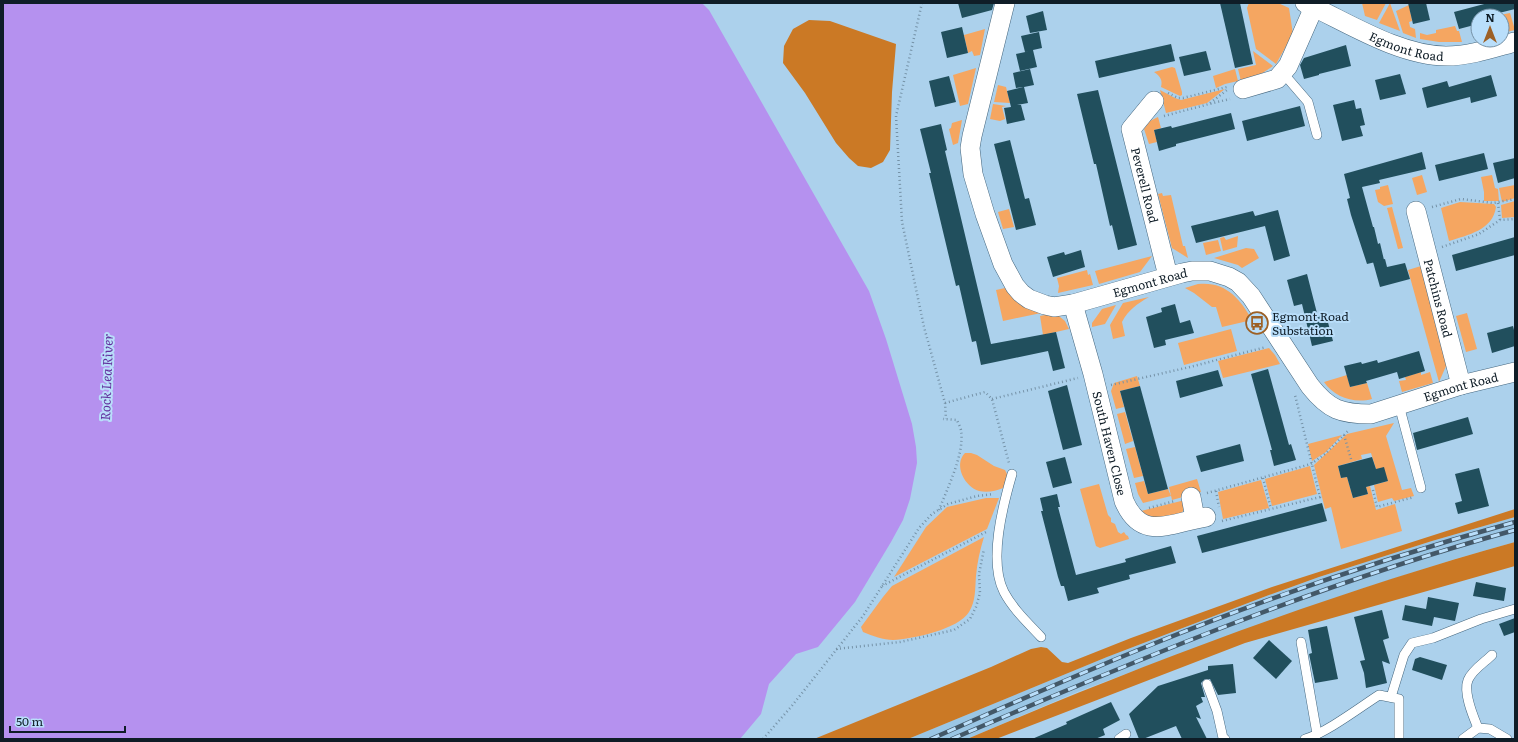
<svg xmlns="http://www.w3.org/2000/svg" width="1518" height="742" font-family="Literata,serif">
<rect width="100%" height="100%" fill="#acd1ec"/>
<!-- built -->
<polygon fill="#9ac6e5" points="1515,517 1515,542 1455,559 1352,592 1217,640 1077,692 967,739 908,739 1107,657 1269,595 1319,577 1432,541"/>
<!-- green -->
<g fill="#f5a661">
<polygon points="1249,3 1278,3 1289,8 1293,34 1276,64 1256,49 1247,8"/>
<polygon points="1362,3 1386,3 1377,20 1365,16"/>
<polygon points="1390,3 1400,31 1379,23"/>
<polygon points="1409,5 1412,21 1409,22 1410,27 1415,29 1416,38 1403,33 1396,11"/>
<polygon points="1510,13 1515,30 1502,33 1502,16 1500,15"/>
<polygon points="1455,26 1457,31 1459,31 1462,42 1439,42 1420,39 1420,33 1427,35 1436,33 1436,30"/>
<polygon points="985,29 980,55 974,56 972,51 968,53 964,35"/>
<polygon points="1253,51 1273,66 1258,76 1241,81 1238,69 1256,65"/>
<path d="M1172 67 1175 68 1182 92V95L1180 96 1161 87C1163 80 1160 76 1154 72Z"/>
<polygon points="976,68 968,104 960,106 953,75"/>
<polygon points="1235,69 1238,81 1225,84 1216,88 1213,76"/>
<polygon points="998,85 1006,87 1010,103 994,102"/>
<polygon points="1225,89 1207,103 1166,113 1160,90 1175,98 1181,100"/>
<polygon points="993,104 1006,106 1002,107 1005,119 1000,121 990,119"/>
<polygon points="1158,117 1161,128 1154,130 1157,142 1149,144 1144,129 1150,121"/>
<polygon points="962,120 958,143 953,145 949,129 951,128 952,123"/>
<polygon points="1422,175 1427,192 1417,195 1412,178"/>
<polygon points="1492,175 1495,188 1498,189 1499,201 1484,201 1484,192 1481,177"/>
<polygon points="1388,185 1393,204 1384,206 1378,202 1375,190 1380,189 1380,187"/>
<polygon points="1515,185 1515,198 1502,202 1499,188"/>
<polygon points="1162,193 1163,196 1171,195 1183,246 1185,246 1188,258 1172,248 1158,194"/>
<polygon points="1515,201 1515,217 1502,218 1501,205"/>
<path d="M1460 202 1494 204 1496 207C1493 230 1468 235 1449 241L1441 208Z"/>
<polygon points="1392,207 1403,248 1398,249 1387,208"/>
<polygon points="1009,209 1014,227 1003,229 998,212"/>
<polygon points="1238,236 1237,247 1223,251 1220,238 1224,237 1226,240"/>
<polygon points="1218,240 1221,251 1206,255 1203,243"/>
<polygon points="1246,248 1254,249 1259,258 1242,268 1238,265 1214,258"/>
<polygon points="1152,256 1140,272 1099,284 1095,271"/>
<polygon points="1421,266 1447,364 1439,382 1408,270"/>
<polygon points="1087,270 1088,275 1090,274 1093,285 1058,293 1059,286 1057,278"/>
<path d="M1198 284C1225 281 1240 298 1252 320L1222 327 1216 307H1212L1194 293 1185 288Z"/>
<polygon points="1005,288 1007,291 1046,312 1003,321 996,290"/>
<path d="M1149 297C1137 304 1128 310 1122 322L1125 336 1113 339 1110 325 1123 303Z"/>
<polygon points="1116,305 1105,324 1092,327 1092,323 1102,309"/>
<polygon points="1055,313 1065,321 1069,329 1043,335 1040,316"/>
<polygon points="1467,313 1477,349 1466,352 1456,316"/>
<polygon points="1231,329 1237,351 1184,365 1178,343"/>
<polygon points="1269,348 1275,355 1280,364 1223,378 1218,361"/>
<polygon points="1421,372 1421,375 1430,372 1433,383 1402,392 1399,381 1406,380 1405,377"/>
<path d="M1347 375 1350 387 1367 383 1372 399C1354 404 1334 397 1324 382Z"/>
<polygon points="1137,376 1140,386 1120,391 1124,407 1116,409 1111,391 1114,383"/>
<polygon points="1125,412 1133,441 1125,444 1117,414"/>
<polygon points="1394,423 1386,436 1402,490 1411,488 1414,496 1394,501 1392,498 1378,502 1374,485 1388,481 1376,469 1371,453 1361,455 1362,459 1338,466 1341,478 1347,477 1353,498 1368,494 1366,487 1370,486 1376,510 1395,504 1402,531 1341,549 1331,507 1325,509 1314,465 1347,434"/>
<polygon points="1342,435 1326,452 1312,461 1308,444"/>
<polygon points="1135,447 1143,476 1134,478 1126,449"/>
<path d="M965 453H971L977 455 994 466 1005 470 1007 474V479L1003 488C996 491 987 493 979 491 965 487 953 465 965 453Z"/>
<polygon points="1310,466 1317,494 1272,506 1265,479"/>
<polygon points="1197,479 1201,492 1172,500 1169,487"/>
<polygon points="1261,480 1269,508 1223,519 1218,492"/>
<polygon points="1144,481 1148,494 1168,489 1171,496 1143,503 1138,494 1135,483"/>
<polygon points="1099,484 1108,515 1111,518 1111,522 1115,524 1118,532 1121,534 1124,532 1126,535 1128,536 1129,539 1100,548 1096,546 1080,489"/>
<polygon points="986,498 999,498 987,529 894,577 926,527 947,507"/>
<path d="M1185 500V508L1181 514C1164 518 1156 523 1141 511Z"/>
<path d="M984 537C980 550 977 563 976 576 975 588 976 601 969 612 959 629 913 639 893 640 883 640 873 636 863 632L861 627 883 597 892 586Z"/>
</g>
<!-- forest -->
<g fill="#cb7925">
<polygon points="809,20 830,21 896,44 892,92 890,150 883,162 871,168 858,166 849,158 836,143 805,93 783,63 784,46 793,29"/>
<polygon points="1515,509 1515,517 1432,541 1319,577 1269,595 1107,657 908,739 814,739 991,667 1031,649 1041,647 1047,648 1062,662 1068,663 1131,638 1272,587"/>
<path d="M1515 542V566L1245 643 996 739H967C1146 663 1328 594 1515 542Z"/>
</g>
<!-- water -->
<polygon fill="#b591ef" points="3,3 702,3 709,10 869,291 886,339 912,424 916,447 917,463 910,499 903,520 891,542 855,602 818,647 796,654 769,684 761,714 740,739 3,739"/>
<!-- building -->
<g fill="#214f5d">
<polygon points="958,3 994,3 992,10 962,18"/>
<polygon points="1220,3 1240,3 1253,64 1235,68"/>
<polygon points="1408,3 1426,3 1430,20 1413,24"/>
<polygon points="1488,3 1515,3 1515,9 1499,13 1500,16 1478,16 1478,24 1459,29 1454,12"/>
<polygon points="1043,11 1047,30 1030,33 1026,16"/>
<polygon points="962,27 968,53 947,58 941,32"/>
<polygon points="1039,32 1042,48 1033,50 1037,67 1020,71 1016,54 1030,51 1025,52 1021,36"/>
<polygon points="1171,44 1175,61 1099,78 1095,61"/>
<polygon points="1346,45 1351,66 1319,74 1319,75 1304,79 1300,65 1304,58"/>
<polygon points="1206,51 1211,70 1184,76 1179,57"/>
<polygon points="1030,69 1034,85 1024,87 1028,103 1017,105 1021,105 1025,120 1007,124 1004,108 1011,107 1007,91 1023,87 1016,88 1013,73"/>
<polygon points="1400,74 1406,94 1380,100 1375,80"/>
<polygon points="1491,75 1497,96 1471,103 1470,97 1427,108 1422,88 1447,81 1449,87"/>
<polygon points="949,76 956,102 935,107 929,81"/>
<polygon points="1098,90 1137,245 1118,250 1112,225 1110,226 1096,164 1094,164 1077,94"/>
<polygon points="1354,100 1356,109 1361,108 1365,125 1360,126 1363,136 1342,141 1333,105"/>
<polygon points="1300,106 1305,126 1247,141 1242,121"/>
<polygon points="1231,113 1235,129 1176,144 1176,146 1159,151 1154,130 1171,126 1172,128"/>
<polygon points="941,124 947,150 945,151 991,344 1056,332 1065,368 1053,371 1048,351 981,365 976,341 972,342 959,285 956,286 929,173 931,173 920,129"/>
<polygon points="1010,140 1025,199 1029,198 1036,225 1016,230 994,144"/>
<polygon points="1422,152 1426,169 1379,180 1380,183 1362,187 1373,227 1374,227 1378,244 1380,243 1384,260 1367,264 1351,215 1347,199 1350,198 1344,174"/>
<polygon points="1484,153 1488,169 1439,181 1435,165"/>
<polygon points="1515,158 1515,178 1498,183 1493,163"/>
<polygon points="1278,210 1290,256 1274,261 1265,226 1196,243 1191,226 1253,211 1255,216"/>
<polygon points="1515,237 1515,255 1456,271 1452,255"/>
<polygon points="1081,250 1085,267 1053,277 1047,257 1064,252 1065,255"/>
<polygon points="1385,259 1387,267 1405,263 1410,279 1380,287 1373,262"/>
<polygon points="1307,274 1318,317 1326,315 1333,341 1312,346 1302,304 1294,306 1287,280"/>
<polygon points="1175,304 1180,323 1190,320 1194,333 1165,340 1166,345 1154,348 1146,317 1162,312 1161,308"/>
<polygon points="1513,326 1515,334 1515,346 1492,353 1487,333"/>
<polygon points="1419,351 1425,371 1399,379 1397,372 1366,381 1367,383 1350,387 1344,366 1361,362 1362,364 1377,360 1378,363"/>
<polygon points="1268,369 1289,445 1291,444 1296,460 1274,466 1270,450 1272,450 1251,374"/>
<polygon points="1218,370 1223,386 1180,398 1176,381"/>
<polygon points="1067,385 1082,445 1063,450 1048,391"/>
<polygon points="1140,386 1168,489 1148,494 1120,391"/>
<polygon points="1468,417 1473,434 1417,450 1413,433"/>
<polygon points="1240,444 1244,461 1201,472 1196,456"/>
<polygon points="1065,457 1072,483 1053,488 1046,462"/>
<polygon points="1372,457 1376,469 1384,467 1388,481 1366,487 1368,494 1353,498 1347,477 1341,478 1338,466"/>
<polygon points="1479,468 1489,506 1458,514 1455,503 1462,501 1455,474"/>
<polygon points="1057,494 1060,507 1058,507 1076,575 1126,562 1125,559 1171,546 1176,563 1129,575 1130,579 1097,588 1099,593 1068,601 1064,586 1061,586 1058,577 1041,511 1043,511 1040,498"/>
<polygon points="1322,503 1327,521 1202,553 1197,536"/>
<polygon points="1476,582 1506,588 1504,601 1473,596"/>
<polygon points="1428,597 1459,603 1455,621 1434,617 1432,626 1402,620 1405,605 1426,609"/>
<polygon points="1382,610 1389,638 1383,640 1390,664 1382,661 1387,683 1366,688 1364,673 1360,661 1365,660 1354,617"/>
<polygon points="1515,618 1515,632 1504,636 1499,624"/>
<polygon points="1327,626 1338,679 1315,683 1309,654 1312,653 1308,630"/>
<polygon points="1269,640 1292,661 1276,679 1253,658"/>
<polygon points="1420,657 1447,665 1442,680 1412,670 1415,659"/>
<polygon points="1233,664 1236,693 1218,695 1210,679 1205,679 1201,683 1205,697 1201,697 1203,702 1196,706 1201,719 1196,717 1207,739 1182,739 1176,726 1143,739 1139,739 1129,714 1158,686 1208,670 1208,666"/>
<polygon points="1111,702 1120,720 1103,729 1105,735 1095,739 1032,739 1067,724 1066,722"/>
</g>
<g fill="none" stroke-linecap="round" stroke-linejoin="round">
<!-- lane casing -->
<g stroke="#45677f" stroke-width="10">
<g id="lane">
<polyline points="1283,73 1308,102 1317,135"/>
<polyline points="1399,405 1421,488"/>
<path d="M1012 474C1003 505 988 561 1004 592 1013 609 1027 622 1041 637"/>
<polyline points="1301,642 1317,734"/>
<polyline points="1207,684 1217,711 1223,738 1225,739"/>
<polyline points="1391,697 1404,655 1412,643 1433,638 1481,619 1515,609"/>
<path d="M1478 728C1473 716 1463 693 1468 680 1472 670 1485 662 1492 655"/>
<polyline points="1119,739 1126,734"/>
<path d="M1305 739C1326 733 1359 708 1379 695L1399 699V739"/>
<polyline points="1463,739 1478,728 1490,729 1507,739"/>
</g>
</g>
<!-- street casing -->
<g stroke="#45677f" stroke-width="20">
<g id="street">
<path id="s1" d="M1005 3 972 136 970 148 973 174 985 214 1003 264 1015 286 1021 293 1029 299 1045 305 1054 307 1073 304 1182 273 1192 271H1210L1229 277 1238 282 1251 296 1310 386C1329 410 1341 414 1371 414L1461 385 1515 372"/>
<path id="s2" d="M1305 3C1347 22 1399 56 1446 56 1470 56 1493 48 1515 42"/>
<polyline points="1243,89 1277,79 1288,66 1314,7"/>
<path id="s3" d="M1154 101 1131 129 1168 276"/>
<path id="s4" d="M1416 211 1461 385"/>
<path id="s5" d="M1073 304 1093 374 1124 501C1142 543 1172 522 1206 517"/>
<polyline points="1191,497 1195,518"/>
</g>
</g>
<!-- path -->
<g stroke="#7592a7" stroke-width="2.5" stroke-dasharray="1 3" stroke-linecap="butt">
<polyline points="922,3 896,116 902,222 924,327 945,403 946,419"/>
<polyline points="1168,93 1178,98 1183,98 1227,87"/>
<polyline points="1210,103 1227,90"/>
<polyline points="1164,116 1209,104 1230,99"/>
<polyline points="1498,203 1500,220"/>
<polyline points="1432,207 1461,199 1493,203 1515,199"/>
<polyline points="1442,247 1479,234 1500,220 1515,219"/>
<polyline points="1111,385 1190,367 1266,347"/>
<polyline points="992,399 1078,378"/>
<polyline points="945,403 985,392 992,399 1009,463"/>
<polyline points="1344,435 1351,459"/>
<polyline points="1263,478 1271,509"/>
<polyline points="1373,490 1377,507 1414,497"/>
<polyline points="1216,491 1219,507"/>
<polyline points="1207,493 1311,464 1325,454 1349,430"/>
<polyline points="1149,508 1175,501"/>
<path d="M939 510C947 489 965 453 961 431 961 428 958 423 957 420L943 419"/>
<polyline points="1222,521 1320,497 1295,395"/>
<polyline points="882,586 988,531"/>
<polyline points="836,649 900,642 954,630 970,619 976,607 980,593 979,574 984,549"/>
<polyline points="763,739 791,707 863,616 919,528 932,514 948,504 977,496 994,494"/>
</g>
<!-- lane -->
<use href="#lane" stroke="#fff" stroke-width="9"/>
<!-- street -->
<use href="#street" stroke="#fff" stroke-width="19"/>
<!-- rail casing -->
<g stroke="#435868" stroke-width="4.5">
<g id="rail">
<path d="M931 739C1004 707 1078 674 1153 644 1271 596 1392 556 1515 522"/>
<path d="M952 739C1136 660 1321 583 1515 530"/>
</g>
</g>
<!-- rail -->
<use href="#rail" stroke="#b9defa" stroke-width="3" stroke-dasharray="9" stroke-linecap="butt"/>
</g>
<!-- icons -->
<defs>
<g id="bus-ring" transform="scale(1.15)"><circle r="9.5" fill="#b9defa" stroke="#9d6025" stroke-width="1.5"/><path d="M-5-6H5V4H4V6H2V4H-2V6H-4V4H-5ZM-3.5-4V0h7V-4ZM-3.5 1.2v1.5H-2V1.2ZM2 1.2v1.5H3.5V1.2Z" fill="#9d6025"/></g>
</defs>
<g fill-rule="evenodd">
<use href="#bus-ring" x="1257" y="323"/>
</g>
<g text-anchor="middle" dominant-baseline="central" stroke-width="4" stroke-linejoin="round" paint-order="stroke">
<!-- street labels -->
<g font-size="12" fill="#0f1d27" stroke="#b9defa">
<text stroke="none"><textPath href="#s2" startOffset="111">Egmont Road</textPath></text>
<text stroke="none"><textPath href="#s3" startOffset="94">Peverell Road</textPath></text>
<text stroke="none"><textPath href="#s1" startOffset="440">Egmont Road</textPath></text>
<text stroke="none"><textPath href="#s4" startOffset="90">Patchins Road</textPath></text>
<text stroke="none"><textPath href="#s1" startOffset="823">Egmont Road</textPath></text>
<text stroke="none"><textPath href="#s5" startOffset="144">South Haven Close</textPath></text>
</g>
<!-- poi labels -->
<g font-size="12" fill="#0f1d27" stroke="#b9defa" text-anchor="start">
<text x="1272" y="316">Egmont Road<tspan x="1272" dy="14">Substation</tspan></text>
</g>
<!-- water labels -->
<g font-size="13" font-style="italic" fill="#62309d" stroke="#b9defa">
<text transform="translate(106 377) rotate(-88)">Rock Lea River</text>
</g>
</g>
<!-- border -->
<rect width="1518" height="742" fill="none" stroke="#0f1d27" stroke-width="8"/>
<!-- north arrow -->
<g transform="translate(1490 28)"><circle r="19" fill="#b9defa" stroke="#7591a6"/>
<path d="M0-3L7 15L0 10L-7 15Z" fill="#9d6025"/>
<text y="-6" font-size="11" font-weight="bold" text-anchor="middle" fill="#0f1d27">N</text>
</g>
<!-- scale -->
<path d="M10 726v6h115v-6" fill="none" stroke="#0f1d27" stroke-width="2"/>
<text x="16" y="726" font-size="12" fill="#0f1d27" stroke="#b9defa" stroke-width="3" paint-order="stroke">50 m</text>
</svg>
